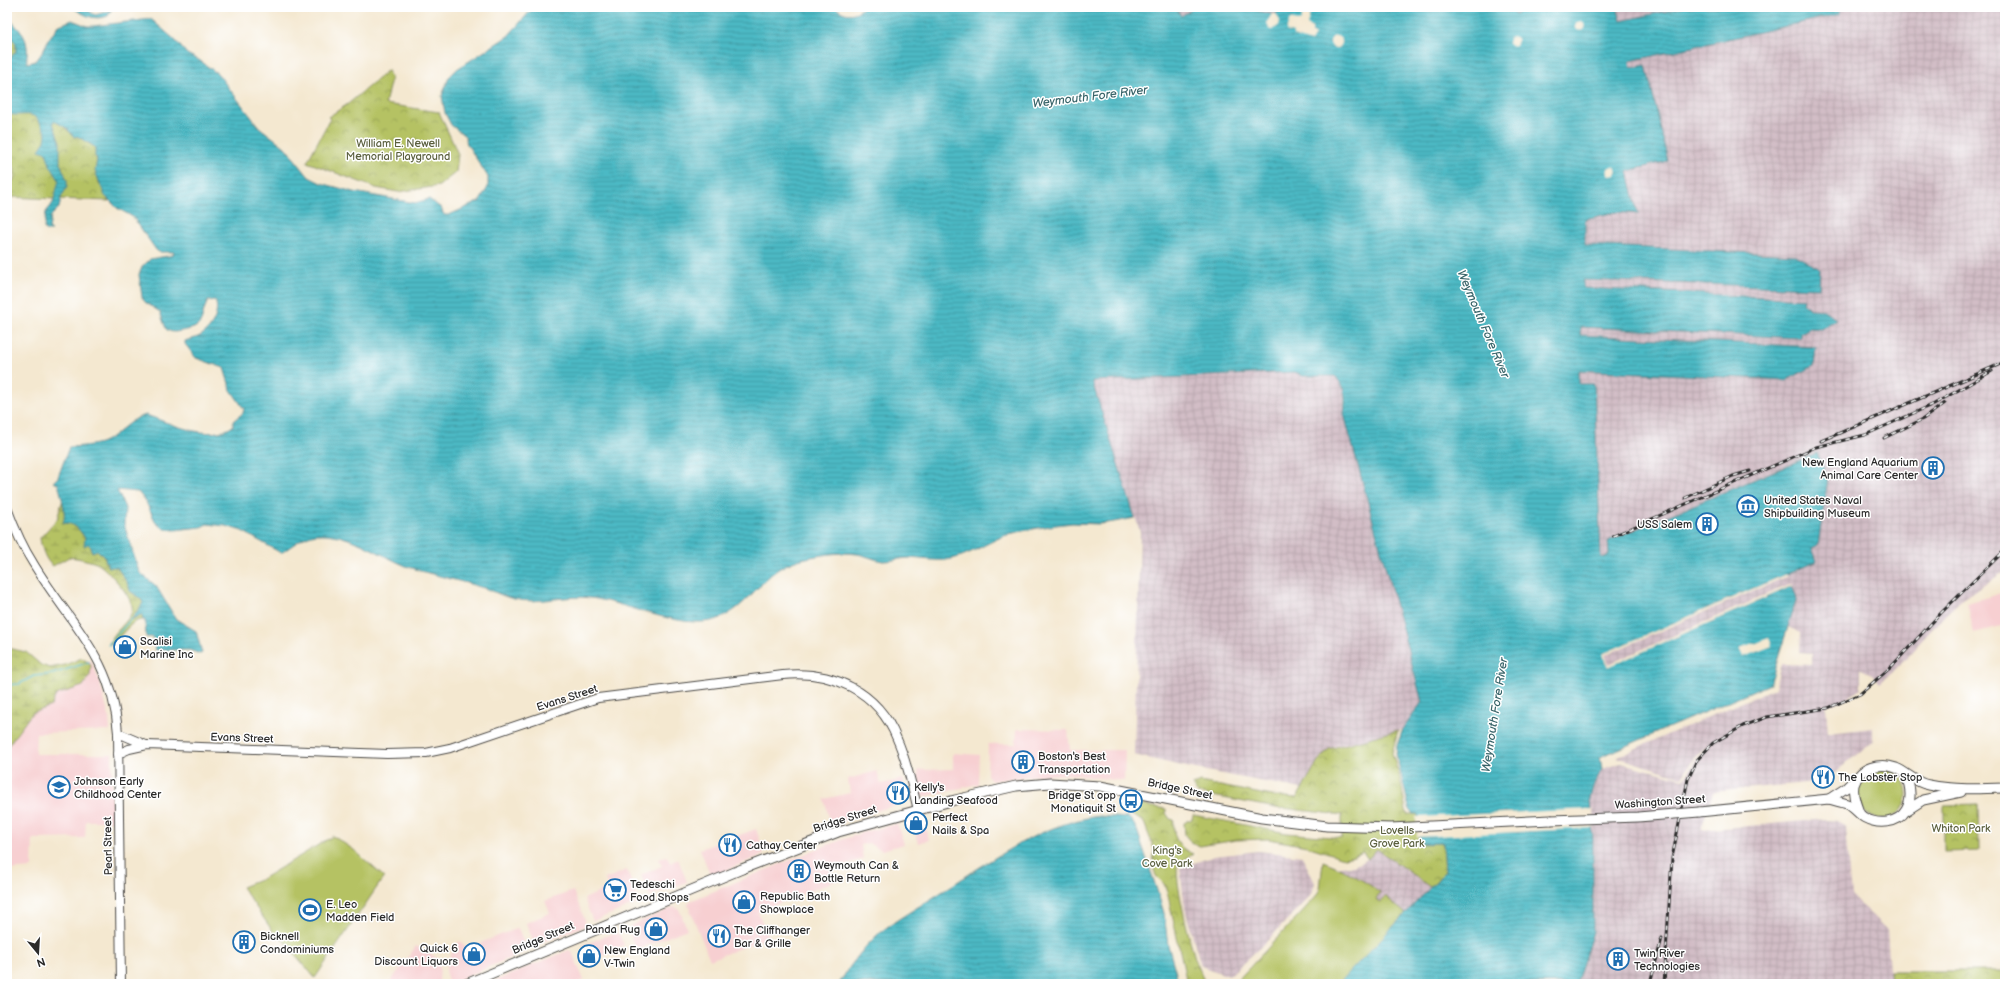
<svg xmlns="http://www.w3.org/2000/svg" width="2012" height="991" font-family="'Balsamiq Sans',sans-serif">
<defs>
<pattern id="industrial-grid" width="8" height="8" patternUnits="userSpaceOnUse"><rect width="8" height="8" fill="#d2bdc6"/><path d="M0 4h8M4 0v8" fill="none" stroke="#b4a3aa"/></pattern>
<pattern id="wetland-marsh" width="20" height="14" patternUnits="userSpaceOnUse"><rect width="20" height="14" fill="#b5c264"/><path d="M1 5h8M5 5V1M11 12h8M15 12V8" fill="none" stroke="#939e53"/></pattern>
<pattern id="park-crowns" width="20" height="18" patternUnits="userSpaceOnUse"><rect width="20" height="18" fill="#b5c264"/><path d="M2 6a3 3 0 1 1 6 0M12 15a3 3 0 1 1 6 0" fill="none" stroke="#939e53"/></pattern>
<pattern id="water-rules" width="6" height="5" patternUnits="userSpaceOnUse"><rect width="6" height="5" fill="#4bb9c5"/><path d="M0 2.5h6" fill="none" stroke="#3f97a0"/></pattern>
</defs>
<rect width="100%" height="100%" fill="#fff"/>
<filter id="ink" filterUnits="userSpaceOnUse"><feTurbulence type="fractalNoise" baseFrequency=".025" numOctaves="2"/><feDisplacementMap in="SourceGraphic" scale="8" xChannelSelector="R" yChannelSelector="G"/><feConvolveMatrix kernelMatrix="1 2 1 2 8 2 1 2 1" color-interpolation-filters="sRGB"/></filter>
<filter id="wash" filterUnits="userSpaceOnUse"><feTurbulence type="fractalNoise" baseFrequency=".012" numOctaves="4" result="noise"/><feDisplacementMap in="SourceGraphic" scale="16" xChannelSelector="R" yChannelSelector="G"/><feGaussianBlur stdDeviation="0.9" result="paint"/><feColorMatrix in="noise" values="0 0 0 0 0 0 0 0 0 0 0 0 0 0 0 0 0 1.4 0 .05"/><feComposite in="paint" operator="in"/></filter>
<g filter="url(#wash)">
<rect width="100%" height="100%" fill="#f4e8d0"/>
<!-- built -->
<g fill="#f7cfd1">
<polygon points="2005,592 2005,625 1974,633 1967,603"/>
<polygon points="91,660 99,680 109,717 110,731 36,733 35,754 112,754 112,821 86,821 85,838 33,839 32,868 7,870 7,685"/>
<polygon points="1017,729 1068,730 1070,750 1125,750 1124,781 1069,774 1037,775 991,781 987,775 988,744 1016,744"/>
<polygon points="953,753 979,755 978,784 923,797 919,791 918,770 953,769"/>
<polygon points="877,771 881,784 903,779 907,798 906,802 833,824 830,822 824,799 850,793 848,779"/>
<polygon points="924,817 929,840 918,843 912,820"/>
<polygon points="897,824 904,844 882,850 868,843 861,845 863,859 831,869 837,880 758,912 768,937 710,960 688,905 690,901 819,848 864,832"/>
<polygon points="756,829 764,853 763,855 714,875 710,874 700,849"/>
<polygon points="667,856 670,863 678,859 687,882 650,896 641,875 662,866 659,859"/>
<polygon points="627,870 639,903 593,921 584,899 608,888 605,879"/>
<polygon points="573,891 585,920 585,926 535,945 526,923 550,913 545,901"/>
<polygon points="674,907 679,909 687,929 636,950 629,932 630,926"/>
<polygon points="518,928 526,948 524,950 524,952 453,982 448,981 446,974 447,961 459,941 468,948"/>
<polygon points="614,933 619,934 624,945 607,952 608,954 588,961 583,945"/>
<polygon points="416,946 440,960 439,984 389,984"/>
<polygon points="569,950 572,952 584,980 574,984 493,984 492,982"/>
</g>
<!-- industrial -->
<g fill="url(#industrial-grid)">
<polygon points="1175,7 1196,7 1181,16"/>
<polygon points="1244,7 1281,7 1276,14 1270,14"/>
<polygon points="1503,7 1559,7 1526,10 1515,14"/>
<polygon points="1617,7 2005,7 2005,571 1960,601 1945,615 1893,672 1880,683 1872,674 1861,669 1861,689 1846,698 1826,707 1828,733 1873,728 1873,741 1825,781 1713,792 1701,830 1827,819 1837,820 1845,827 1851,895 1887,930 1891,984 1576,984 1593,932 1593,839 1590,799 1593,787 1602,769 1621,763 1684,779 1695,761 1709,745 1695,756 1682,777 1616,757 1775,688 1780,667 1783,664 1812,665 1812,653 1800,652 1801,633 1788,627 1797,598 1608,667 1602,654 1817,561 1811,548 1816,453 1608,541 1609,555 1603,558 1600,557 1594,384 1578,384 1579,370 1787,380 1816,347 1580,335 1581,327 1800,338 1800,333 1810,328 1821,329 1824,310 1811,309 1803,304 1803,299 1583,288 1583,280 1819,288 1795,255 1585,245 1585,219 1616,212 1638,214 1628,171 1646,65 1631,68 1630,61 1664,12 1621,21"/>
<polygon points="1296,372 1303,376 1335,376 1341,383 1344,391 1344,414 1422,702 1403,729 1335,746 1318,761 1302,789 1191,768 1134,755 1140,532 1091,381"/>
<polygon points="1377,849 1430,887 1406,914 1385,896 1381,902 1323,861 1341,867 1353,866 1368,859"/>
<polygon points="1258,851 1302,856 1315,883 1310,896 1266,942 1229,976 1201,966 1185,909 1180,868 1214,856"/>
</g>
<!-- grass -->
<g fill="#b5c264" stroke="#707648">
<circle cx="1882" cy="794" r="25"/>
<polygon points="333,836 354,850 384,877 315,978 278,934 274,933 242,887 262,879"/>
<path d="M1323 861C1342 868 1363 880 1380 892L1376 899 1381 902 1385 896 1406 914 1339 984H1234L1314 899 1320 889Z"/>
</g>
<!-- wetland -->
<g fill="url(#wetland-marsh)" stroke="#707648">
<path d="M63 499 65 518 78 528 91 547 92 552 97 550 104 556 108 566 117 567C121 574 129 583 130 591L141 599 143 603 132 619 142 614 143 620C131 619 121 637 112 644H109C114 631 128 623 132 611 136 600 106 567 96 563 88 560 78 558 69 557L53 566C45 561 41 546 40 538L57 519Z"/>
<polygon points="7,648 26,652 41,665 50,668 65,665 82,658 91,664 90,675 83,686 56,695 51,706 32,713 7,747"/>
</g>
<!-- park -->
<g fill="url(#park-crowns)" stroke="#707648">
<polygon points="7,33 16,43 16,51 7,62"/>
<polygon points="388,70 391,79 385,104 439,112 458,154 456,172 439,186 398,192 376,188 307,162 330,119 328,117 348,104"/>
<polygon points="29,113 59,122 74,136 77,136 95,147 99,183 109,201 7,197 7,184 14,180 15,169 7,154 7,114"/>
<polygon points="1398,730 1392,753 1399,774 1406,810 1408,814 1418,814 1443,843 1445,872 1430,887 1377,849 1368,859 1363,852 1354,856 1344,858 1307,846 1268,839 1236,840 1200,846 1191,842 1185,835 1184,823 1192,819 1193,815 1287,833 1342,838 1342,815 1282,808 1281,809 1197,793 1193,785 1200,782 1272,796 1297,798 1318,761 1329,749"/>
<path d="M1130 803 1166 809V813L1170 819 1174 820C1172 836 1178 848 1193 854L1178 864C1173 875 1191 947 1196 961 1199 969 1203 975 1204 984H1187L1167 891 1164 884 1156 876 1153 867 1154 849 1145 825 1143 821 1129 814Z"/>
<polygon points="1978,804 1979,851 1944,852 1944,805"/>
<polygon points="1890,971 2005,971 2005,984 1891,984"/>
</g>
<!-- water -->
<g fill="url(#water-rules)" stroke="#3b7278">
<path d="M72 7H83L95 15 106 12 112 8 108 16C93 21 84 15 72 7Z"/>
<path d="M534 7H835C845 16 854 16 864 7H1175L1181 16 1196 7H1244L1270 14H1276L1281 7H1317L1318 9 1326 7H1503L1515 14 1526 10 1559 7H1617L1621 21 1685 7H1839L1840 14 1630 61 1631 68 1646 65 1668 161 1628 171 1638 214 1616 212 1585 219V245L1795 255 1820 269 1819 288 1583 280V288L1804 299 1803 304 1811 309 1824 310 1836 319 1821 329 1810 328 1800 333V338L1581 327 1580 335 1816 347 1814 366 1787 380 1579 370V384H1594L1601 557 1603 558 1609 555 1608 541 1817 453 1828 478 1818 545 1812 548 1817 561 1603 654 1608 666 1792 586 1797 598 1770 684 1600 757 1602 769 1593 787 1590 799 1593 839V932L1576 984H1333L1339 983 1445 872 1443 843 1419 844 1418 814H1413L1409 808 1396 754 1397 745 1403 729 1422 702 1344 414C1346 398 1346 388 1335 376H1303L1295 372 1092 381 1135 518C1123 520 1111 523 1099 524 1090 524 1081 523 1072 523 1052 525 1032 529 1013 533 990 539 970 557 946 560 934 561 922 559 910 558 901 558 892 561 883 561 874 560 866 555 857 554 842 552 826 554 811 557 762 565 760 598 723 617 690 634 628 603 591 598 566 594 539 605 514 599 504 597 494 591 484 588 458 580 431 575 406 566 377 554 349 532 317 534 304 535 292 546 281 553L242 531 226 526 207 524 201 527 175 530 165 529 156 523 145 500 138 492 117 490 125 508 124 524 139 572 156 586 176 619 196 631 202 653 200 654 190 650H155L153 637H146L145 620H143L142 614 131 620 143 603 141 599 130 591C129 583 121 574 117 567H108L104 556 97 550 92 552 91 547 88 544 84 546 85 538C79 529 75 523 63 523 67 514 61 494 58 484L53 482 58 477 69 447C76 447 97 445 103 442 119 435 128 419 146 415 170 423 210 443 233 426V421L243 413 244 409 231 390 224 368 196 358 185 344V341C189 339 191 340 195 338 209 334 221 315 215 300L208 301C198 318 209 327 181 331 176 332 171 333 166 329L160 312 145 302 142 297 139 275 142 267 150 259 173 255 174 252H159L156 250 133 217 117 208 105 196 95 171 97 159 95 156V147L77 136 74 137 67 128 54 121 53 123 60 142V163L67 180V187L61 198 59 208 51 216 49 229 52 231H46L44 228 46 212 53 203 59 180 50 165 46 152 39 150 45 141 46 134C34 106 29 118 7 114V62L16 51V43L7 33V16C15 26 26 33 27 47 28 53 26 58 27 63 41 63 44 46 50 37 53 33 56 31 57 26L72 20 87 26H93L151 19 175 40 187 54 199 60 218 74 259 127 285 147 309 177 321 183 354 192 415 203 429 199 441 208 444 215H449L480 201 488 187V177L467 144 465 136 451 125 445 113 442 96 449 77 457 69 508 36Z"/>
<path d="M1099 816 1128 818 1132 821 1137 830 1156 887 1164 913 1168 945 1179 984H839C848 968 861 951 874 938 888 924 917 908 934 897 986 864 1036 825 1099 816Z"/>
</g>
<!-- pier -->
<g fill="#f4e8d0">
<polygon points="1305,7 1312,7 1307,25 1312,28 1312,33 1315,35 1311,42 1293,36 1293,33 1286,31 1290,19 1300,22"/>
<polygon points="1272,14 1276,14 1280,21 1279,25 1273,30 1269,29 1267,22"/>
<circle cx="1580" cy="26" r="4.5"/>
<circle cx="1336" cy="42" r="6"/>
<circle cx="1513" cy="41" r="4.5"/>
<circle cx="1612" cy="171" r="4.5"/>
<polygon points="1787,574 1788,576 1605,655 1609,664 1791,584 1792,586 1608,667 1602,654"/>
<polygon points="1769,638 1772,646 1743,657 1740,649"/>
<polygon points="1593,809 1594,828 1417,837 1416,817"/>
</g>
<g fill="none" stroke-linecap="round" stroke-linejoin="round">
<!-- stream -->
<g stroke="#4bb9c5" stroke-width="1.5">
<polyline points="108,645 131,619"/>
<polyline points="7,685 19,684 34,676 53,674 89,662"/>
</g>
</g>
</g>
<g filter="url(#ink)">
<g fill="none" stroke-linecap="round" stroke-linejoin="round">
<!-- secondary casing -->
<g stroke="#494744" stroke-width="10">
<g id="secondary">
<path d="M7 508C14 527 22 546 33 563 69 623 113 657 118 733L121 984"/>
<polyline points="118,733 146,745"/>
<path d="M118 754 129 749 147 745 387 754 426 753 450 748 598 698 783 675C832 670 878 691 897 739 907 761 912 786 918 810"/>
</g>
</g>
<!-- primary casing -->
<g stroke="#494744" stroke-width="11">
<g id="primary">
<polyline points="1829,799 1846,788 1856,778"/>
<polyline points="1906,811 1923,800 1961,792"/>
<path d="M1699 812 1829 799C1835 801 1842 802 1847 804 1854 807 1858 814 1865 818 1878 825 1898 824 1906 810 1913 798 1910 785 1905 774"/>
<path d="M1859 812C1856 804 1852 795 1854 785 1859 767 1880 762 1896 768 1908 773 1915 783 1929 785 1953 790 1980 789 2005 788"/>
<polyline points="466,984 742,869 838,832 955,800 1016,786 1050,783 1100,786 1262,818 1327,826 1391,828 1551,820"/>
</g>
</g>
<!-- secondary -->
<use href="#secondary" stroke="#fff" stroke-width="8"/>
<!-- primary -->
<use href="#primary" stroke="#fff" stroke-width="9"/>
<!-- rail casing -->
<g stroke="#2b2b2b" stroke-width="3">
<g id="rail">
<polyline points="1884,438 1923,419 1945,403"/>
<polyline points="1821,441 2005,362"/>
<polyline points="1685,498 1733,476 1750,471"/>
<polyline points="1613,536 1816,447 1865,435 1934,404 1992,371"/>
<polyline points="1650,984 1662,938"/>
<polyline points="1664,984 1672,858 1688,779 1697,760 1713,743 1743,726 1767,717 1828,708 1860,694 1891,667 1941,613 2005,550"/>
</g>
</g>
<!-- rail -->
<use href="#rail" stroke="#fff" stroke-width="1.5" stroke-dasharray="4.5" stroke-linecap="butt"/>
<!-- primary-bridge casing -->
<g stroke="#494744" stroke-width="11" stroke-linecap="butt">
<polyline id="primary-bridge" points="1551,820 1638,817 1699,812"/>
</g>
<!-- primary-bridge -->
<use href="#primary-bridge" stroke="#fff" stroke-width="9"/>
</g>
</g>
<!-- icons -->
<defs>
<g id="building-ring" transform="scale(1.15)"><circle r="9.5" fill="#fff" stroke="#1f6fb2" stroke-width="1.5"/><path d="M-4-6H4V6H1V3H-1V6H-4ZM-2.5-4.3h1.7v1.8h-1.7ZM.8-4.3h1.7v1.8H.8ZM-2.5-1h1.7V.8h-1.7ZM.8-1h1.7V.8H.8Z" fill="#1f6fb2"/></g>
<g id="museum-ring" transform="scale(1.15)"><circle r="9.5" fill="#fff" stroke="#1f6fb2" stroke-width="1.5"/><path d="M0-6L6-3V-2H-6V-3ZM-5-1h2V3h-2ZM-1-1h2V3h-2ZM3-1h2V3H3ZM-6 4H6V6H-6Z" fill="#1f6fb2"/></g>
<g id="shop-ring" transform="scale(1.15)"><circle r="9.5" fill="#fff" stroke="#1f6fb2" stroke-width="1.5"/><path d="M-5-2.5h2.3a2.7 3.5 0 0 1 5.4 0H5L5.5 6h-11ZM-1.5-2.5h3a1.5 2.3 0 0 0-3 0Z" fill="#1f6fb2"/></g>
<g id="restaurant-ring" transform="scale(1.15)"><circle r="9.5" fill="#fff" stroke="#1f6fb2" stroke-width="1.5"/><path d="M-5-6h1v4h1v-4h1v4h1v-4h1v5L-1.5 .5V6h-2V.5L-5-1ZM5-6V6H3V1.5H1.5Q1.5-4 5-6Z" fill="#1f6fb2"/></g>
<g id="school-ring" transform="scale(1.15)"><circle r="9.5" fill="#fff" stroke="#1f6fb2" stroke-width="1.5"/><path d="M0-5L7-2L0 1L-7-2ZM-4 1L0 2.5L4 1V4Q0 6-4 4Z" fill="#1f6fb2"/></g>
<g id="bus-ring" transform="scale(1.15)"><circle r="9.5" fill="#fff" stroke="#1f6fb2" stroke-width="1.5"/><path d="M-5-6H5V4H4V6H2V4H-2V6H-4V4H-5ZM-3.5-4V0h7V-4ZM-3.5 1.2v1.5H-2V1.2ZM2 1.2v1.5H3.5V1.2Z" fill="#1f6fb2"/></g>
<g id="supermarket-ring" transform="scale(1.15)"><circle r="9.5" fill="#fff" stroke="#1f6fb2" stroke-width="1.5"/><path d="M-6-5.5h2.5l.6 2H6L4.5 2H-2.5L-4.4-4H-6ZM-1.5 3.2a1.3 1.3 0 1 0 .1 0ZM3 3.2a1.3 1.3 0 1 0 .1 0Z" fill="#1f6fb2"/></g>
<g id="stadium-ring" transform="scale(1.15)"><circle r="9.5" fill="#fff" stroke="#1f6fb2" stroke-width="1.5"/><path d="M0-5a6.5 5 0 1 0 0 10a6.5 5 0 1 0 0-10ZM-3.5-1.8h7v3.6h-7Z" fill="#1f6fb2"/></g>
</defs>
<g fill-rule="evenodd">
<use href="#building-ring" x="1933" y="468"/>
<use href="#museum-ring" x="1748" y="506"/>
<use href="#building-ring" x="1707" y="524"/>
<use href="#shop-ring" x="125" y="647"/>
<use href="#building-ring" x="1023" y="762"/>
<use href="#restaurant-ring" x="1823" y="777"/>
<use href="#school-ring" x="59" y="787"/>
<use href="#restaurant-ring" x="898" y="793"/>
<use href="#bus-ring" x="1131" y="801"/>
<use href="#shop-ring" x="916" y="823"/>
<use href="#restaurant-ring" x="730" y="845"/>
<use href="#building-ring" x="799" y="871"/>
<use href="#supermarket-ring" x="615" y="890"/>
<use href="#shop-ring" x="744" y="902"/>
<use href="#stadium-ring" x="310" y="910"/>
<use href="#shop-ring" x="656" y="929"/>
<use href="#restaurant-ring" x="719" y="936"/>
<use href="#building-ring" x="244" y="942"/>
<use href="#shop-ring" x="474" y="954"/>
<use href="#shop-ring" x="589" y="956"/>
<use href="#building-ring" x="1618" y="959"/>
</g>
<g text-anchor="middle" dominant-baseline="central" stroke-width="3" stroke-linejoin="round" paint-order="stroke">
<!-- park labels -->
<g font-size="11" fill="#5b603f" stroke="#fff">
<text x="398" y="143">William E. Newell<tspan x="398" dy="13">Memorial Playground</tspan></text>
<text x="1961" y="828">Whiton Park</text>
<text x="1397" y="830">Lovells<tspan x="1397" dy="13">Grove Park</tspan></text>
<text x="1167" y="850">King's<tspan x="1167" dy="13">Cove Park</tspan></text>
</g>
<!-- poi labels -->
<g font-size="11" fill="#2b2b2b" stroke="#fff" text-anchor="start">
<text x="1918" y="462" text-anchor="end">New England Aquarium<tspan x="1918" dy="13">Animal Care Center</tspan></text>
<text x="1764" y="500">United States Naval<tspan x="1764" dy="13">Shipbuilding Museum</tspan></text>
<text x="1692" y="524" text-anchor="end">USS Salem</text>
<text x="140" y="641">Scalisi<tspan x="140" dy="13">Marine Inc</tspan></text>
<text x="1038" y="756">Boston's Best<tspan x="1038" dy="13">Transportation</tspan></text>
<text x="1838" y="777">The Lobster Stop</text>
<text x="74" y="781">Johnson Early<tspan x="74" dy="13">Childhood Center</tspan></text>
<text x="914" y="787">Kelly's<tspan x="914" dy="13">Landing Seafood</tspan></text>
<text x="1116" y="795" text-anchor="end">Bridge St opp<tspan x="1116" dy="13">Monatiquit St</tspan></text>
<text x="932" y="817">Perfect<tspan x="932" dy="13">Nails &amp; Spa</tspan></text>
<text x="746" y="845">Cathay Center</text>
<text x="814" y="865">Weymouth Can &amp;<tspan x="814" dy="13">Bottle Return</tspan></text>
<text x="630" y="884">Tedeschi<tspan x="630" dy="13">Food Shops</tspan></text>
<text x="760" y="896">Republic Bath<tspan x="760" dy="13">Showplace</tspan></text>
<text x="326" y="904">E. Leo<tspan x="326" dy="13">Madden Field</tspan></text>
<text x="640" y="929" text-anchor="end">Panda Rug</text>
<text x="734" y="930">The Cliffhanger<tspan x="734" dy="13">Bar &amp; Grille</tspan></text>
<text x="260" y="936">Bicknell<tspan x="260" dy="13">Condominiums</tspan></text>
<text x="458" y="948" text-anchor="end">Quick 6<tspan x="458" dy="13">Discount Liquors</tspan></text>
<text x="604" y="950">New England<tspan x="604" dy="13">V-Twin</tspan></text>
<text x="1634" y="953">Twin River<tspan x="1634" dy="13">Technologies</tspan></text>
</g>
<!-- street labels -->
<g font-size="11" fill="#2b2b2b" stroke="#fff">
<text transform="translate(567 698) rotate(-18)">Evans Street</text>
<text transform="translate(242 738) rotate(2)">Evans Street</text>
<text transform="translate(1180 789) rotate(12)">Bridge Street</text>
<text transform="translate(1660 802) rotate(-4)">Washington Street</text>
<text transform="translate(845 819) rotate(-18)">Bridge Street</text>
<text transform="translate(108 846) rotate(-91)">Pearl Street</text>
<text transform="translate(543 938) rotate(-23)">Bridge Street</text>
</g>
<!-- water labels -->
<g font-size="12" font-style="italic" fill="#386469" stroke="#fff">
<text transform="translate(1090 97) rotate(-7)">Weymouth Fore River</text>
<text transform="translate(1483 324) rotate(67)">Weymouth Fore River</text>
<text transform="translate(1495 715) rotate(-81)">Weymouth Fore River</text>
</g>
</g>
<!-- margin -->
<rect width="2012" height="991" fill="none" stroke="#fff" stroke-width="24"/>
<!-- north arrow -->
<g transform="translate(38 953) rotate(162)" stroke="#ffffff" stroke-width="3" paint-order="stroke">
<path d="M0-3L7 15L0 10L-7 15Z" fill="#2b2b2b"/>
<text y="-6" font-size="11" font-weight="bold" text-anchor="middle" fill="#2b2b2b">N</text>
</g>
</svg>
